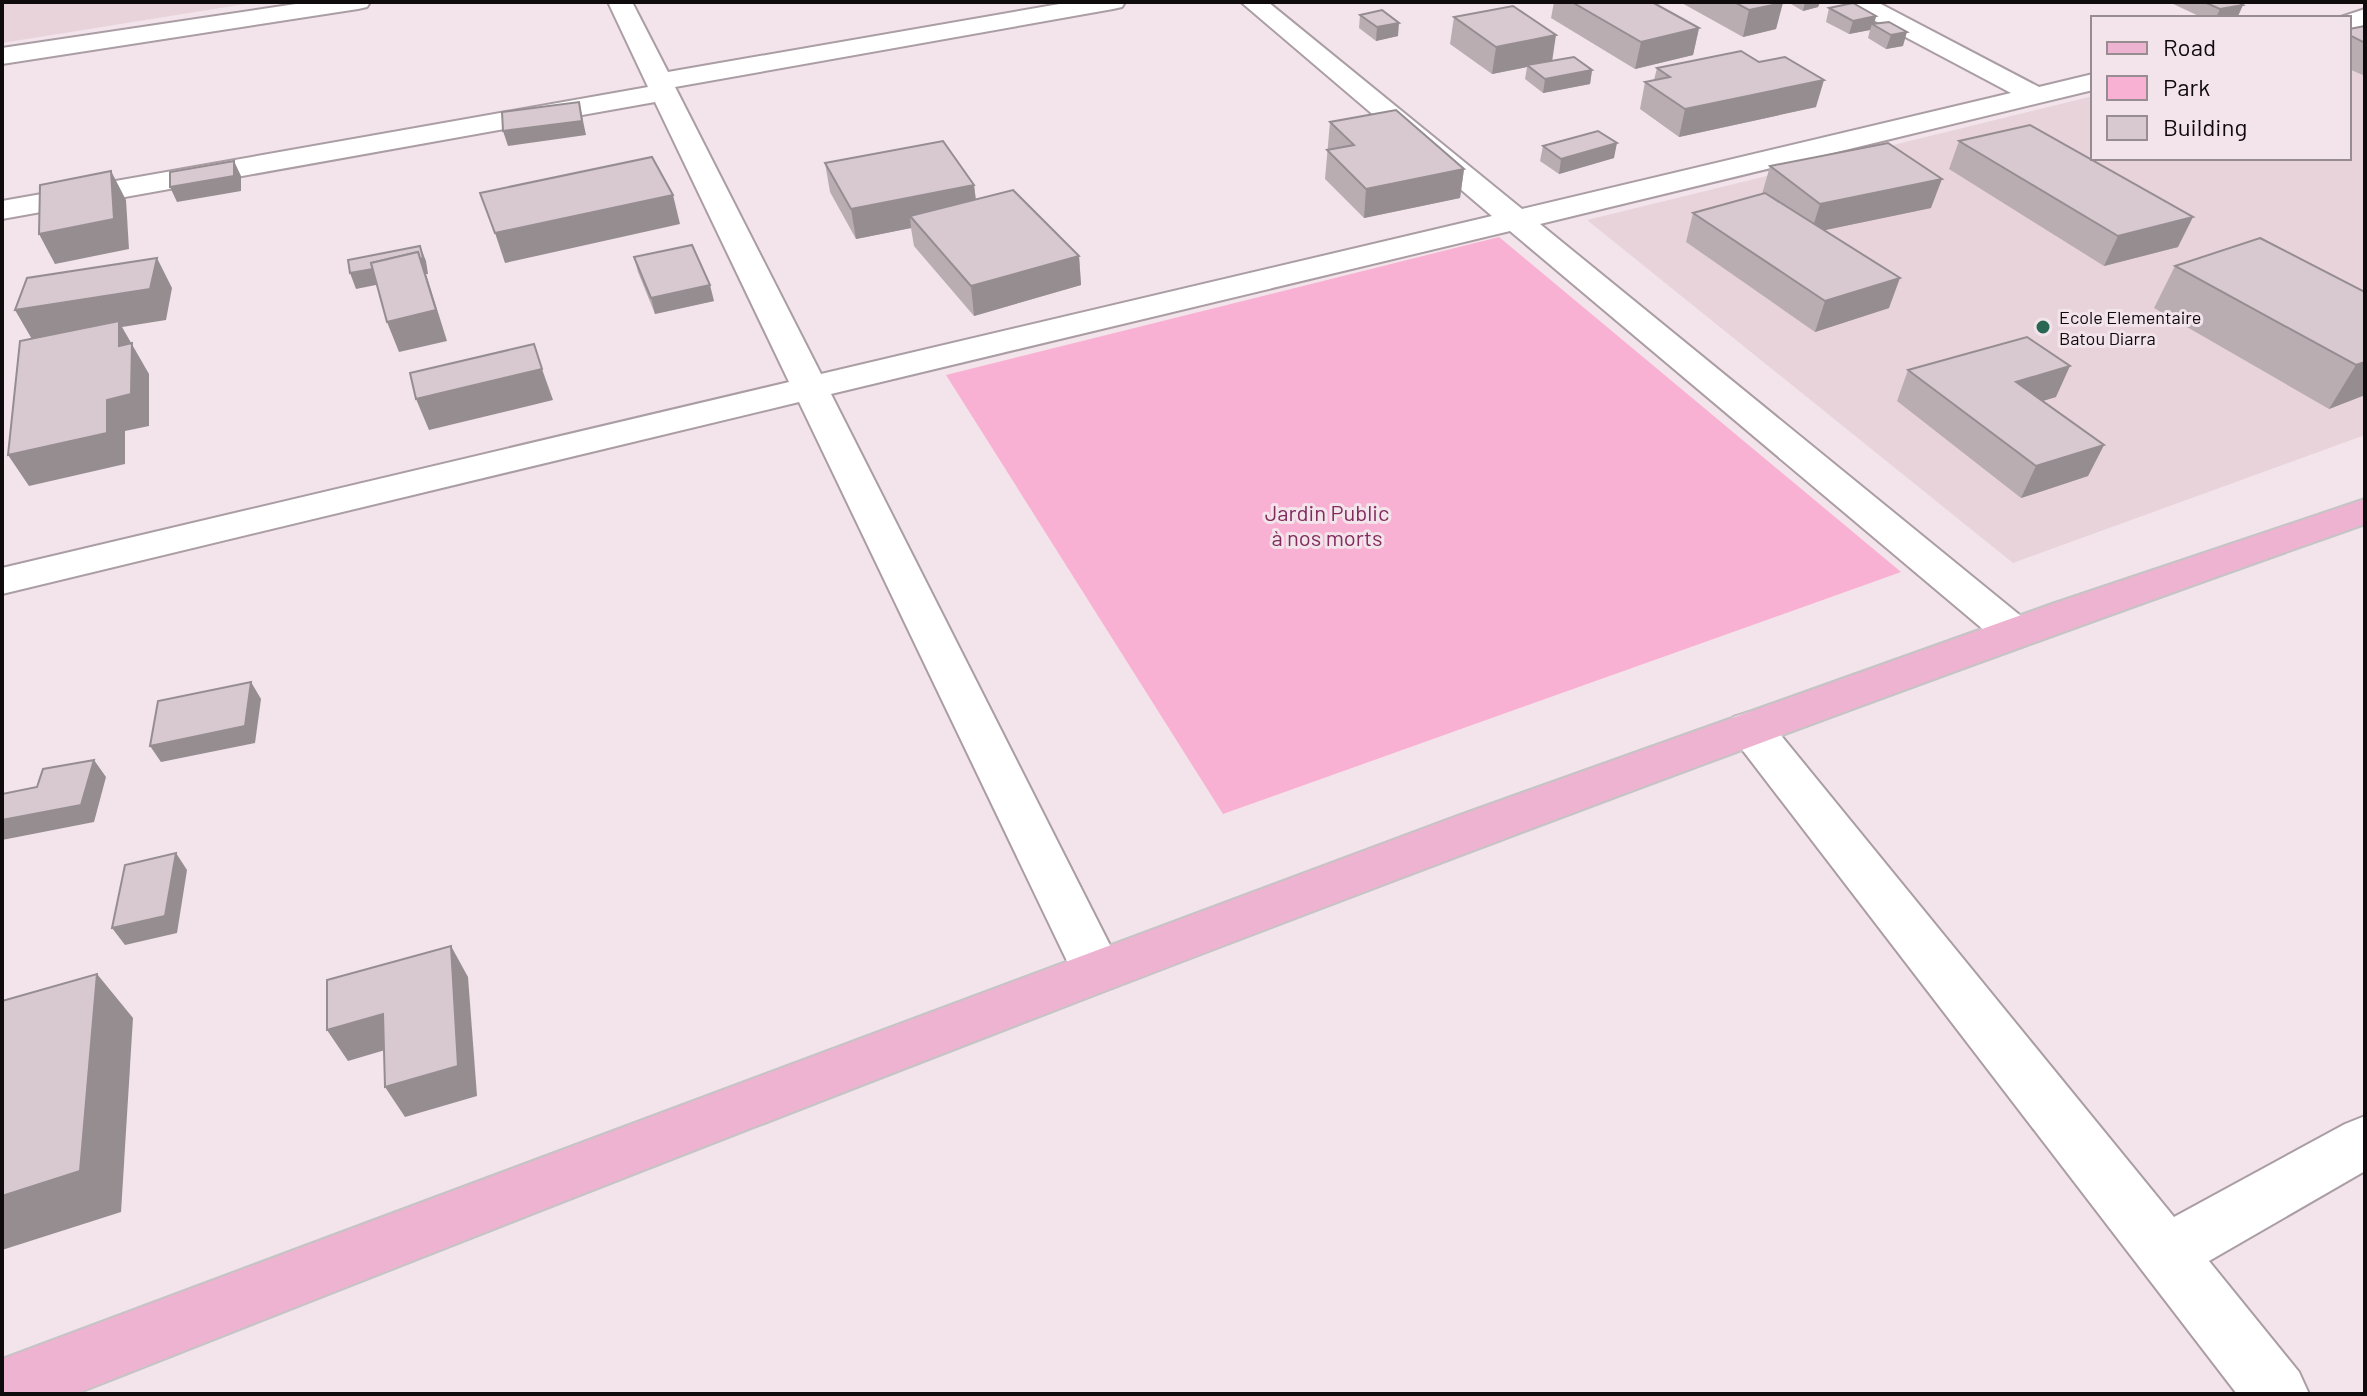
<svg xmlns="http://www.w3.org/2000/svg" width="2367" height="1396" font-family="Barlow,sans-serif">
<rect width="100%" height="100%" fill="#f2e4ea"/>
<!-- built -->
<g fill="#e8d3db">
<polygon points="2,2 257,2 2,43"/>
<polygon points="2365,29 2365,435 2013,563 1587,220 2093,96 2093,158 2349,158 2349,33"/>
</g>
<!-- green -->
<polygon fill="#f9b1d3" points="1499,237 1901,572 1223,814 946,375"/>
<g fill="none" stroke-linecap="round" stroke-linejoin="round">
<!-- minor casing -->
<g stroke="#aa9da3" stroke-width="4">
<g id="minor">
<polygon points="309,2 370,2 367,7 358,9 2,64 2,48"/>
<polygon points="608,2 632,2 668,72 1071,2 1125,2 1122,7 1113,9 675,87 821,374 1492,216 1241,2 1268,2 1522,209 2011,93 1849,7 1846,2 1877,2 2039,87 2093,74 2093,90 1540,224 2027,621 2033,631 2027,641 2012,645 1997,641 1510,231 831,394 1122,969 1114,984 1096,990 1078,984 799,402 2,594 2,568 789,382 655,102 2,219 2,201 648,87"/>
<polygon points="2365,9 2365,25 2349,29 2349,18 2338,18"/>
<polygon points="1750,712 1766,717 2174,1217 2345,1124 2365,1116 2365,1171 2209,1261 2299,1372 2309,1394 2237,1394 1734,739 1728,728 1734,717"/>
</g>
</g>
<!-- major casing -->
<g stroke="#c5c4c5" stroke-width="4">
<path id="major" d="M2365 499V524C1594 796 834 1094 75 1394H2V1359L1457 816 2052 604Z"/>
</g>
<!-- minor -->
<use href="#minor" fill="#fff" fill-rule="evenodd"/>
<!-- major -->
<use href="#major" fill="#eeb3d1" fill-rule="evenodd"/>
</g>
<!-- wall -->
<g fill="#b9adb2">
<polygon points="1554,2 1652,2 1699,28 1693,55 1635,69 1551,18"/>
<polygon points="1680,2 1782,2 1776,29 1743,37"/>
<polygon points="1791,2 1820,2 1818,7 1803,11 1791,4"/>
<polygon points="2169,2 2238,2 2243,5 2237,18 2203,18"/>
<polygon points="1829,8 1876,16 1874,24 1889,22 1903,46 1886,49 1868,38 1870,30 1849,34 1826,22"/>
<polygon points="1360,15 1398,36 1376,41 1359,28"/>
<polygon points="1454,17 1552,61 1592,70 1590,84 1543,93 1525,79 1527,67 1492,74 1450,44"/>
<polygon points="2365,26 2365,76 2349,69 2349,29"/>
<polygon points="1657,68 1816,107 1679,137 1640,109 1645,82 1654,80"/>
<polygon points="1330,122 1464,169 1460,198 1364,218 1325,179"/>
<polygon points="1959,141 2178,247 2104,266 1949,169"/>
<polygon points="1543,146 1614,158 1559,174 1540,161"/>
<polygon points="825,163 974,185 976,199 1079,256 1081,285 974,316 914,246 911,228 856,239 830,192"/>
<polygon points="1770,166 1931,208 1825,230 1889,308 1815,332 1686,242 1693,213 1762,194"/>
<polygon points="634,257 714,301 655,314 638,272"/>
<polygon points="2175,266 2365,292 2365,395 2329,409 2154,308"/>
<polygon points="1908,370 2056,397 2043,401 2104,445 2088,476 2021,498 1897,401"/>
</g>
<!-- shaded-wall -->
<g fill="#968d91">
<polygon points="1805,2 1820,2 1818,7 1803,11"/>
<polygon points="1783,3 1776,29 1743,37 1749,10"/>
<polygon points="2243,5 2237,18 2216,18 2220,9"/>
<polygon points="1876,16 1874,25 1872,24 1870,30 1849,34 1853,21"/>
<polygon points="1399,23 1398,36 1376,41 1377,27"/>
<polygon points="1699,28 1693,55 1635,69 1641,42"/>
<polygon points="1907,32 1903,46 1886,49 1891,35"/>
<polygon points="1556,35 1552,62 1527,65 1527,67 1492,74 1496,47"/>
<polygon points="1592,70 1590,84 1543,93 1545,79"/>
<polygon points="1824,80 1816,107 1679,137 1685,109"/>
<polygon points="579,102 586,135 508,146 503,131"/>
<polygon points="1617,143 1614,158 1559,174 1561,159"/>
<polygon points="234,161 241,176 241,191 177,202 170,187"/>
<polygon points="1464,169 1460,198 1364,218 1366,189"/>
<polygon points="111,171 126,200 129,249 55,264 39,234"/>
<polygon points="1942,179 1931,208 1811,233 1820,204"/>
<polygon points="974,185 977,214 910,216 911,228 856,239 851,209"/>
<polygon points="673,195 680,224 505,263 495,233"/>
<polygon points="2193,217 2178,247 2104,266 2118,236"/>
<polygon points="420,246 426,261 428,274 426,274 447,341 399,352 387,322 425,275 356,289 350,273"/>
<polygon points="1079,256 1081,285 974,316 971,286"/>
<polygon points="157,258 172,288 166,320 122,327 149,374 149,426 125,431 125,464 29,486 8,455 33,341 15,310"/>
<polygon points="1900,278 1889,308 1815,332 1825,301"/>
<polygon points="710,285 714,301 655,314 651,298"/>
<polygon points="2365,362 2365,395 2329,409 2356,365"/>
<polygon points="2070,366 2056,397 2002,413 2016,382"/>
<polygon points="542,369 553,400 429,430 416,399"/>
<polygon points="2104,445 2088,476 2021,498 2036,466"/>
<polygon points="251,682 261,699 255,743 161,762 150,746"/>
<polygon points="94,760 106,777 94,822 2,840 2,820"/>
<polygon points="176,853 187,870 177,933 125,945 112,928"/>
<polygon points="451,946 468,977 477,1096 405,1117 385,1087"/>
<polygon points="97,974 133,1018 121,1212 2,1250 2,1196"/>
<polygon points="383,1014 402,1045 348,1061 327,1030"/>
</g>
<!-- building -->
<g fill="#d7c9cf" stroke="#968d91" stroke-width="2">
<polygon points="1572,2 1652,2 1699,28 1641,42"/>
<polygon points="1734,2 1782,2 1783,3 1749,10"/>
<polygon points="2204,2 2238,2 2243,5 2220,9"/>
<polygon points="1853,3 1876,16 1853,21 1829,8"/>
<polygon points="1513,6 1556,35 1496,47 1454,17"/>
<polygon points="1382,10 1399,23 1377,27 1360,15"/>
<polygon points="1889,22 1907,32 1891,35 1872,24"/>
<polygon points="2365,26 2365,43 2349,35 2349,29"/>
<polygon points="1741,51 1759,62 1785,57 1824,80 1685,109 1645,82 1670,77 1657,68"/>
<polygon points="1574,57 1592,70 1545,79 1527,65"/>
<polygon points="579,102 582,121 503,131 502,112"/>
<polygon points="1396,110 1464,169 1366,189 1327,150 1354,145 1330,122"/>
<polygon points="2030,125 2193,217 2118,236 1959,141"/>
<polygon points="1598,131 1617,143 1561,159 1543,146"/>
<polygon points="943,141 974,185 851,209 825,163"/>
<polygon points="1888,143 1942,179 1820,204 1770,166"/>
<polygon points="652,157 673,195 495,233 480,193"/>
<polygon points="234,161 234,176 170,187 170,172"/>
<polygon points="111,171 114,219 39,234 40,185"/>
<polygon points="1013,190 1079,256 971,286 910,216"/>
<polygon points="1765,193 1900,278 1825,301 1693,213"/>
<polygon points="2260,238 2365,292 2365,362 2356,365 2175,266"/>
<polygon points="692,245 710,285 651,298 634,257"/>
<polygon points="420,246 423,258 420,259 418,252 371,263 373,269 350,273 348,260"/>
<polygon points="418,252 436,310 387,322 371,263"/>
<polygon points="157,258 150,289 15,310 27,278"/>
<polygon points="119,321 119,346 132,343 131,394 107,400 107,433 8,455 20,341"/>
<polygon points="2027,337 2070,366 2016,382 2104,445 2036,466 1908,370"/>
<polygon points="534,344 542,369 416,399 410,373"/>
<polygon points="251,682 245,726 150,746 158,701"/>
<polygon points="94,760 81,805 2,820 2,794 37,787 43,769"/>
<polygon points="176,853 165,916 112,928 125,865"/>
<polygon points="451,946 458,1066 385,1087 383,1014 327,1030 327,980"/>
<polygon points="97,974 80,1171 2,1196 2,1001"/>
</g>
<!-- markers -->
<circle fill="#296753" stroke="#f2e4ea" stroke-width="3" cx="2043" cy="327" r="8"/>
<g text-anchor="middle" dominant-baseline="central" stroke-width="6" stroke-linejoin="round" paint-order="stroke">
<!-- far-poi labels -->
<g font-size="18" fill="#0f0a0c" stroke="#f2e4ea" text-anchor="start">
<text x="2059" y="317">Ecole Elementaire<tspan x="2059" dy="21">Batou Diarra</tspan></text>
</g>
<!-- park labels -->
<g font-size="22" fill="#822b5c" stroke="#f2e4ea">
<text x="1327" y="512">Jardin Public<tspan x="1327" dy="25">à nos morts</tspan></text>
</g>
</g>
<!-- border -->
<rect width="2367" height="1396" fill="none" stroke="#0f0a0c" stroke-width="8"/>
<!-- legend -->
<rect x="2091" y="16" width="260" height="144" fill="#f2e4ea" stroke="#978d91" stroke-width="2"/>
<rect x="2107" y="42" width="40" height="12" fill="#eeb3d1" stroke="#978d91" stroke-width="2"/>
<text x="2163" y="56" font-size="24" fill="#0f0a0c">Road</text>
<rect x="2107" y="76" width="40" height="24" fill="#f9b1d3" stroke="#978d91" stroke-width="2"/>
<text x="2163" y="96" font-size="24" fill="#0f0a0c">Park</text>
<rect x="2107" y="116" width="40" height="24" fill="#d7c9cf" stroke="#978d91" stroke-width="2"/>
<text x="2163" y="136" font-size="24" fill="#0f0a0c">Building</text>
</svg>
